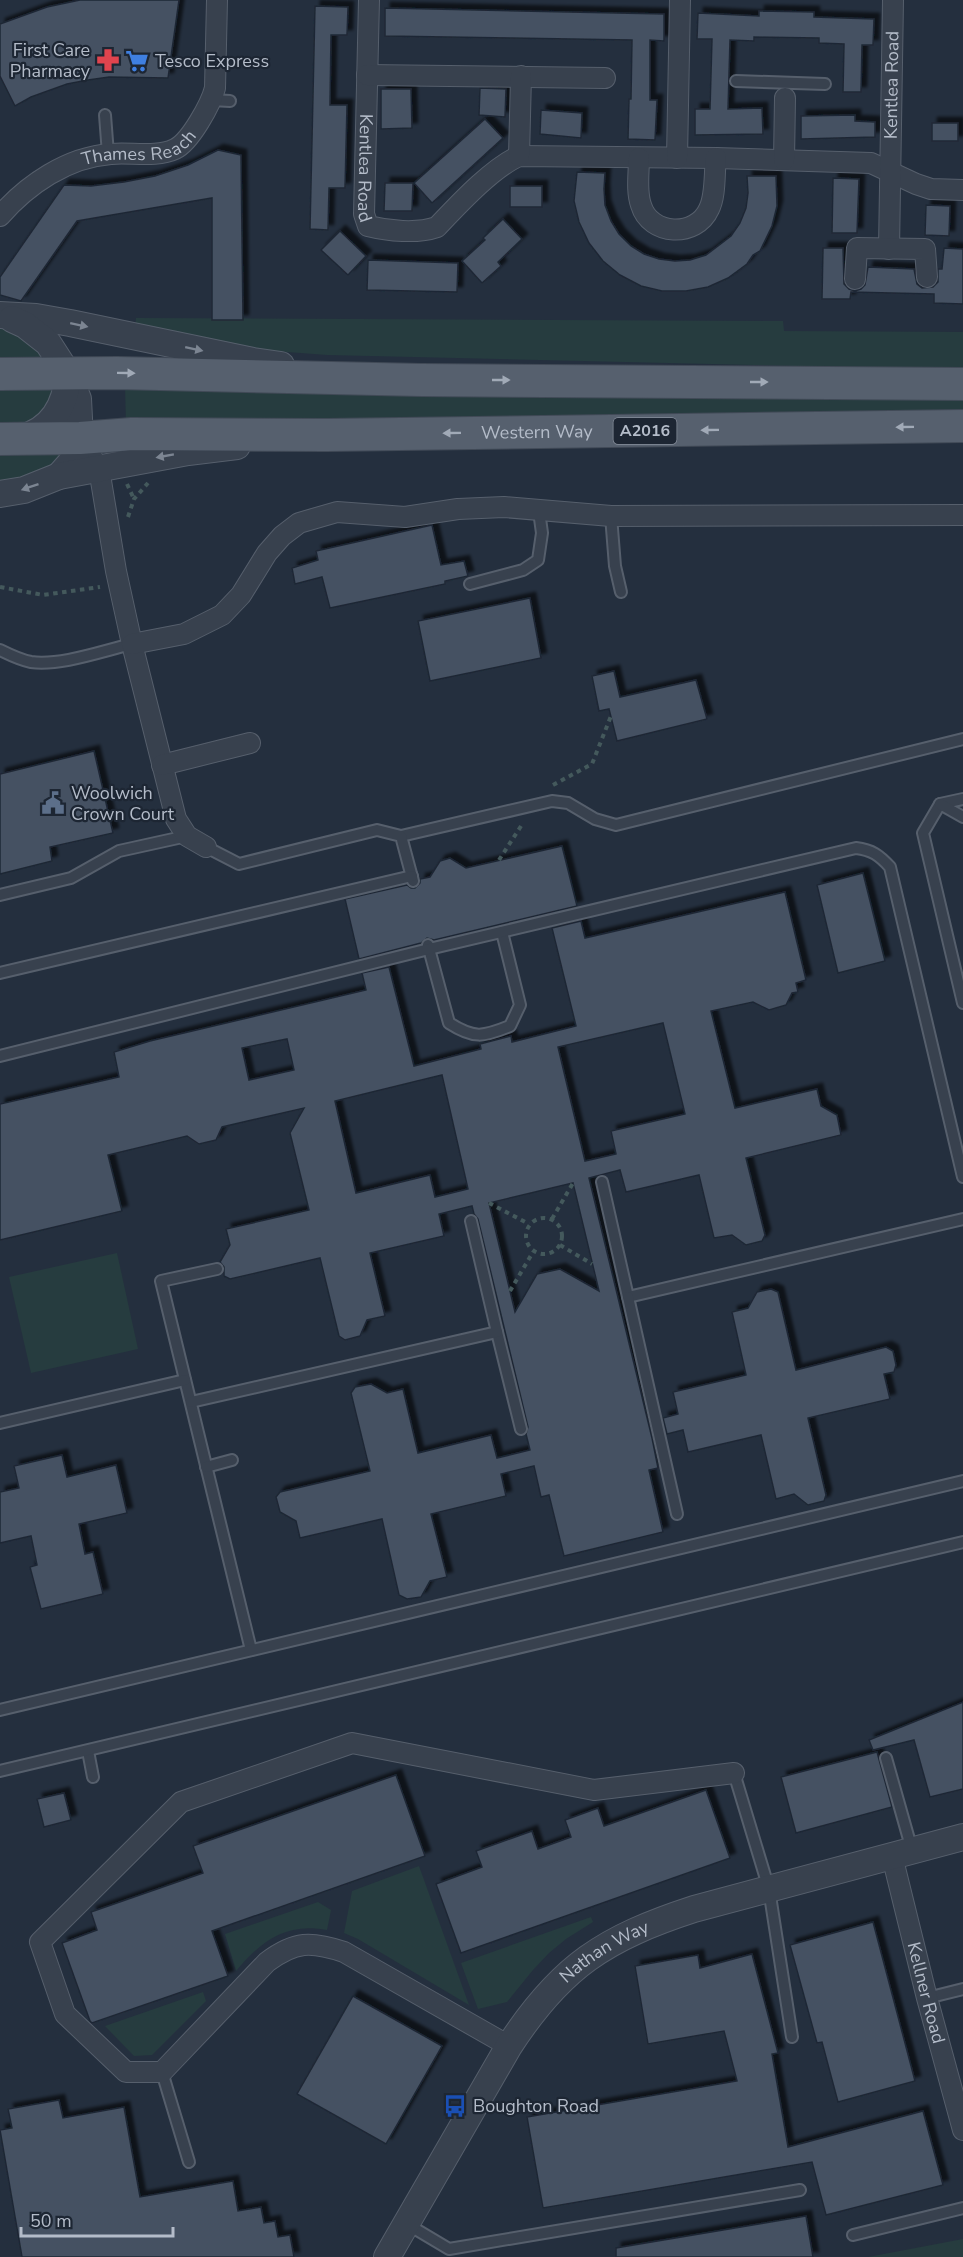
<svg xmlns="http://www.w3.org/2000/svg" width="963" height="2257" font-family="'Nunito Sans',sans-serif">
<defs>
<filter id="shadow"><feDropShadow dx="5.5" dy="-5.5" stdDeviation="1.5" flood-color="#0009"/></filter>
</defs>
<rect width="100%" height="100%" fill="#242f3e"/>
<!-- green -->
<g fill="#263c3f">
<polygon points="136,318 783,321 784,331 963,332 963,370 327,355 247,349 135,330"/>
<polygon points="0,325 23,335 45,357 44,361 0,360"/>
<polygon points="0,383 54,386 52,400 36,426 0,426"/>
<polygon points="125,386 963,397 963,416 126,425"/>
<polygon points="60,449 59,456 53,467 0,485 0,452"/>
<polygon points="117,1253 138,1349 31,1373 9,1277"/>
<polygon points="419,1866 469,2005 358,1939 344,1933 352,1891"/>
<path d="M318 1902 331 1910 327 1930C286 1922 261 1941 236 1971L225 1934Z"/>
<polygon points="591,1917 593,1922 566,1939 549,1953 533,1970 507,2002 478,2009 461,1963"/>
<polygon points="203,1992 206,2001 152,2055 134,2056 105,2026"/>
<polygon points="963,2239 963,2257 868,2257"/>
</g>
<!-- building -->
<g fill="#455162" stroke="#1f2835" stroke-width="1.5" fill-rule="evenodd" filter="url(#shadow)">
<polygon points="80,0 179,0 168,78 109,77 88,80 67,84 31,97 15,106 0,76 0,24 47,7"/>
<polygon points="315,6 348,7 347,35 331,35 330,105 347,105 345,188 329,188 328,230 310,229"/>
<polygon points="385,8 664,14 664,41 650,40 650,100 657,100 655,140 628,139 629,99 631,99 632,40 385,36"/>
<polygon points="759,11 814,12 814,17 874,19 873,45 862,45 861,92 843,92 844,44 819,43 819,38 754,37 754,41 730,40 728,109 762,108 763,134 695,135 695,109 710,109 712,39 697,39 698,13 759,16"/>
<polygon points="480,88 506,89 505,117 479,115"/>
<polygon points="381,89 411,89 412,128 381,129"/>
<polygon points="541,110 582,113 581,138 540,134"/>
<polygon points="855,115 855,121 875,122 875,137 801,139 801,116"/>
<polygon points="485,119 503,138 432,203 414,183"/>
<rect x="932" y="123" width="26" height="18"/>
<polygon points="218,150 241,155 243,320 212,320 212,198 77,221 21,301 0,295 0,277 64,185 91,186 124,182 155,176 188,165"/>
<polygon points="577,172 605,173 604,189 605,205 611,221 619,234 631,246 644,254 659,259 675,261 690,260 706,255 731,236 740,223 746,208 748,193 747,176 776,176 777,206 772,226 760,251 753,255 747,264 728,278 708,287 686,291 662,291 641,286 620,275 603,261 589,243 579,222 574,201"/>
<polygon points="833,178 859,179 857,233 832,233"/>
<polygon points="385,183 413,183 412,211 384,211"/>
<rect x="510" y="186" width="32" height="21"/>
<polygon points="926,205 950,206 949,236 925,235"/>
<polygon points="503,219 522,239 498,262 501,266 482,283 462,261 485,240 483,238"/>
<polygon points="340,231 366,256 348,275 321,250"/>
<polygon points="823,248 843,248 844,284 849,289 855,291 861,289 865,285 868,267 914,269 917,284 922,288 933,287 938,282 938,269 942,269 944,248 963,249 963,304 934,303 934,294 892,293 851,292 850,299 822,299"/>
<polygon points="368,260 458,263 457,292 367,290"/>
<polygon points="432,525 441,565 464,561 468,576 445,581 445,584 330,608 322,577 295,584 292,568 318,560 316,551"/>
<polygon points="530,598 541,658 430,681 418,621"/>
<polygon points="614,671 620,697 696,680 707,719 617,741 609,709 599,711 592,676"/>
<polygon points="94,751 113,833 50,847 52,861 0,874 0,774"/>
<polygon points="562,846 577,906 434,940 427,938 421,943 359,959 345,899 407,885 411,888 415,888 420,883 420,879 430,877 440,861 450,858 466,868"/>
<polygon points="863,873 885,961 838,973 817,885"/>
<path d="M785 892 806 980 796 983 798 992 792 993 786 1005 769 1010 753 1002 711 1011 735 1108 817 1089 821 1106 837 1115 841 1135 746 1158 765 1235 762 1241 746 1245 732 1235 714 1238 699 1175 626 1192 620 1170 589 1178 652 1438 658 1468 649 1470 663 1532 564 1556 549 1495 541 1497 534 1466 501 1474 506 1496 431 1514 447 1577 430 1581 421 1597 407 1599 399 1595 382 1519 300 1538 296 1521 280 1512 276 1497 280 1492 370 1471 351 1393 355 1387 371 1384 387 1393 403 1389 418 1453 491 1435 497 1458 530 1450 526 1434 528 1427 478 1219 474 1214 472 1206 439 1214 444 1236 370 1253 385 1316 367 1320 360 1336 345 1340 339 1336 320 1258 230 1279 224 1276V1267L220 1262 230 1245 226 1229 309 1210 290 1133 304 1108 222 1127 216 1140 199 1144 187 1136 108 1155 122 1211 0 1240V1104L119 1077 114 1052 150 1041 366 990 362 973 389 967 414 1066 481 1049 480 1044 511 1036 512 1042 576 1026 552 928 581 921 585 938ZM663 1023 685 1114 611 1131 616 1154 585 1161 558 1047ZM287 1039 294 1070 249 1080 242 1048ZM442 1075 468 1189 435 1197 430 1175 356 1193 335 1101ZM573 1183 599 1291 560 1269 537 1274 515 1312 489 1203Z"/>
<polygon points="771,1289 778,1292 796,1370 886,1347 893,1351 896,1365 894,1372 884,1374 890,1399 808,1418 826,1495 824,1501 808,1505 794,1494 776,1499 761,1435 688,1452 683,1430 667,1434 663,1418 678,1414 673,1392 746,1375 732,1312 748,1308 757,1292"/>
<polygon points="62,1455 67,1477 116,1465 127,1513 79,1524 85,1554 93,1552 103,1594 41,1609 30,1567 37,1565 31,1536 0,1543 0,1492 19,1488 14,1466"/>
<polygon points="963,1702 963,1789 930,1797 914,1740 873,1750 869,1740"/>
<polygon points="877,1752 892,1807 796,1833 781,1777"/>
<polygon points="396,1775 425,1856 212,1931 228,1976 92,2023 90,2021 62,1943 97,1930 91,1912 203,1873 193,1846"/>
<polygon points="706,1790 730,1858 461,1953 436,1884 482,1867 476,1851 532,1831 538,1849 571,1837 565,1820 598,1808 604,1826"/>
<polygon points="64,1793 71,1820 44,1827 37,1799"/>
<polygon points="873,1922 915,2081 838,2102 822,2042 817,2043 790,1945"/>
<polygon points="752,1954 778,2053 772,2054 788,2147 923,2111 943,2185 826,2215 812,2162 543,2208 527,2117 737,2081 724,2031 648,2044 635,1966 698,1955 700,1968"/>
<polygon points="353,1996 442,2046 386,2144 297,2094"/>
<polygon points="59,2100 63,2118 124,2107 140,2197 233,2181 238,2211 261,2207 264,2223 275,2221 278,2237 290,2235 294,2257 22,2257 0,2130 12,2128 8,2109"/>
<polygon points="806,2216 813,2257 616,2257 616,2248"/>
</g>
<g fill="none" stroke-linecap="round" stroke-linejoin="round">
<!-- service casing -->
<g stroke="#565f6c" stroke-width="14">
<g id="service">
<polyline points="736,81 825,84"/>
<polyline points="212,100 230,101"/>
<polyline points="105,115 108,154"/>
<polyline points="611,516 615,566 621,592"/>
<polyline points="470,584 523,570 538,560 542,533 539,511"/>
<path d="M0 650C10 655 20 660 31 662 61 666 102 651 132 644"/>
<polyline points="963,799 940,804 923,833 963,1003"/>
<polyline points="940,804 963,817"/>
<polyline points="401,836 552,801 568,803 595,819 616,825 963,739"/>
<polyline points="206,847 239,864 377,830 401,836 413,881"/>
<polyline points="0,895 71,878 119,851 187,836"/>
<path d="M428 945 449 1023C474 1039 483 1037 510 1026L520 1005 502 932"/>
<polyline points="0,973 412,876"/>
<path d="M0 1056 429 949 856 848C872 850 879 855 890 867L963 1177"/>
<polyline points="602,1182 628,1297 963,1219"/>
<polyline points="217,1269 161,1281 251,1650"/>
<polyline points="628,1297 677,1514"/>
<polyline points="497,1332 521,1429"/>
<polyline points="191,1402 497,1332 471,1221"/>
<polyline points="0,1423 185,1380"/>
<polyline points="206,1467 232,1460"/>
<polyline points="0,1710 963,1481"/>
<polyline points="88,1751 93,1777"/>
<polyline points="886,1758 912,1850"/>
<polyline points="0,1771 963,1542"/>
<polyline points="734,1773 769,1889 792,2037"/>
<polyline points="927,1998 963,1989"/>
<polyline points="162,2072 189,2162"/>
<polyline points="407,2224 449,2249 800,2190"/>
<polyline points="853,2235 963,2208"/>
</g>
</g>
<!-- minor casing -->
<g stroke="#565f6c" stroke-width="22">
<g id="minor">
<path id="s1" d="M369 0 364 214 368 226C388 231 417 234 437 227 458 205 492 168 519 156L716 158 871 163 916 184 931 189 963 190"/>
<polyline points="367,75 605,78"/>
<polyline points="519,156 521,76"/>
<path d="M639 158C639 173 636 191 641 205 650 236 696 238 709 209 716 195 714 174 716 158"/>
<polyline points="677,158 680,0"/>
<polyline points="784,160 785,98"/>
<path id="s2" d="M0 216C27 185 67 157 111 154 131 152 156 158 175 149 190 142 211 104 215 88L217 0"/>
<path id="s3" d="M889 249 893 0"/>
<polyline points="855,279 857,248 925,249 927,277"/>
<polyline points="80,438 99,469 116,571 132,644 176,819 187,836 206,847"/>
<polyline points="132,644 184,634 222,615 241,595 267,553 282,536 299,523 337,512 405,517 458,509 504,507 611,516 963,515"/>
<polyline points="162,765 250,743"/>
<path id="s4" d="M892 1856 927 1998 963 2130"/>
<path d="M509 2046 344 1952C311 1941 295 1941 267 1962L162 2072H126L65 2014 40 1942 181 1802 352 1743 594 1790 734 1773"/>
</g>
</g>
<!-- tertiary casing -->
<g stroke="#565f6c" stroke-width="28">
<g id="tertiary">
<polyline points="0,315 36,317 70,323 253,361 281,365"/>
<polyline points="12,319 25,325 48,343 68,374 78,399 80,438 74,459 59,476"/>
<path d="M21 438C52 430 66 405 68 374"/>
<polyline points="0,494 24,490 59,476 188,452 237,446"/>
<path id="s5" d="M387 2257 509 2046C561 1966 605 1938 694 1909L963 1837"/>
</g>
</g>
<!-- primary casing -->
<g stroke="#414a57" stroke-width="34">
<g id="primary">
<polyline points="0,374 117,373 421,380 963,384"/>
<path id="s6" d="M0 439 80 438 132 434 327 435 963 426"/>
</g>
</g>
<!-- path -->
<g stroke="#44595c" stroke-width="4" stroke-dasharray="4.5 4.5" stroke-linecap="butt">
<polyline points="127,484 134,499"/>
<polyline points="128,517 134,499 148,483"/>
<polyline points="0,587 43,595 100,587"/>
<polyline points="553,785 592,764 611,716"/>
<polyline points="499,860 523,823"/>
<polyline points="489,1203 529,1224"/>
<circle cx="544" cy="1236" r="18"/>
<polyline points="552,1219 573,1183"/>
<polyline points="560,1245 592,1264"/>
<polyline points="510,1291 533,1252"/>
</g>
<!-- service -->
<use href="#service" stroke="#38414e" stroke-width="10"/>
<!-- minor -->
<use href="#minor" stroke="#38414e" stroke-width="20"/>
<!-- tertiary -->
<use href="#tertiary" stroke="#38414e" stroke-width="26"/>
<!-- primary -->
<use href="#primary" stroke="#56606e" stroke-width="32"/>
</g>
<!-- one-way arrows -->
<defs><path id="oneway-solid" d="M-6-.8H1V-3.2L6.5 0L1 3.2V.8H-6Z" transform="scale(1.5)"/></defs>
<g fill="#7c8592">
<use href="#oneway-solid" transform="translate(79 325) rotate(12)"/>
<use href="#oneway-solid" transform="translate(194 349) rotate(12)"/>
<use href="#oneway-solid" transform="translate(165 456) rotate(170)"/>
<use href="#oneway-solid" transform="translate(30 487) rotate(161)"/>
</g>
<g fill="#a1aab7">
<use href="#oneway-solid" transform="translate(126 373) rotate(1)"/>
<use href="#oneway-solid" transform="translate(501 380)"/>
<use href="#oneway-solid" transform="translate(759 382)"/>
<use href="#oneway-solid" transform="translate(905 427) rotate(179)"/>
<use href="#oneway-solid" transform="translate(710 430) rotate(179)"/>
<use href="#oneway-solid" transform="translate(452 433) rotate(179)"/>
</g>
<!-- icons -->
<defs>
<g id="pharmacy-bare" transform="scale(1.8)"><path d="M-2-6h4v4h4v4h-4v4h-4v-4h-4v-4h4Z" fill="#e0444e" stroke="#1d2633" stroke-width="2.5" paint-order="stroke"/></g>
<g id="supermarket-bare" transform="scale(1.8)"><path d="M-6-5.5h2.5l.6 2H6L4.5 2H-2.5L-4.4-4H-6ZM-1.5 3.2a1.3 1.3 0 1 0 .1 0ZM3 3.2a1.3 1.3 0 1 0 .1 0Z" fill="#3f7fe0" stroke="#1d2633" stroke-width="2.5" paint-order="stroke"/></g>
<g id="civic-bare" transform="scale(1.8)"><path d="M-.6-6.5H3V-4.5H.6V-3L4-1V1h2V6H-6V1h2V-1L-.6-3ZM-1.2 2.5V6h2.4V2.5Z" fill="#5c6f8a" stroke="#1d2633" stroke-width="2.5" paint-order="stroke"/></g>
<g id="bus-bare" transform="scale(1.8)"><path d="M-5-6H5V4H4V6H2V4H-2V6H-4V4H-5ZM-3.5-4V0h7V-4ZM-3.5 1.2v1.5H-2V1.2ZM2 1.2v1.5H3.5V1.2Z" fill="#1a4fb4" stroke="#1d2633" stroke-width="2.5" paint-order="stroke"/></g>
</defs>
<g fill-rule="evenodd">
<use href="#pharmacy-bare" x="108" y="60"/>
<use href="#supermarket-bare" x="137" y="61"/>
<use href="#civic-bare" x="53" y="803"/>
<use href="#bus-bare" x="455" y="2106"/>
</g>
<g text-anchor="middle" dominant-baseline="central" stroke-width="4.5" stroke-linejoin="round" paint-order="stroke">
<!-- shield labels -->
<rect fill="#1d2633" stroke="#878f9c" stroke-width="1.5" x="613.5" y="418" width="63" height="26" rx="4.5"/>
<g font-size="16" font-weight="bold" fill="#b4bcc9">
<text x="645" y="431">A2016</text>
</g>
<!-- poi labels -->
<g font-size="18" fill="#b4bcc9" stroke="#1d2633" text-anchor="start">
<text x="90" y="50" text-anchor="end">First Care<tspan x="90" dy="21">Pharmacy</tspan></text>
<text x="155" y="61">Tesco Express</text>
<text x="71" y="793">Woolwich<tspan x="71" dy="21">Crown Court</tspan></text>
<text x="473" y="2106">Boughton Road</text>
</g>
<!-- street labels -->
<g font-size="18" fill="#b4bcc9" stroke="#1d2633">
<text stroke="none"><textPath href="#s3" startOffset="164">Kentlea Road</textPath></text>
<text stroke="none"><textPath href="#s2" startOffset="160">Thames Reach</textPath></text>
<text stroke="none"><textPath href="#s1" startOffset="168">Kentlea Road</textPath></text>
<text stroke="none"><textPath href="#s6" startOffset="537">Western Way</textPath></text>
<text stroke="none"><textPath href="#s5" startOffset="380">Nathan Way</textPath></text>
<text stroke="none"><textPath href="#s4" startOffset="141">Kellner Road</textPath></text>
</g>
</g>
<!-- scale -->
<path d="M21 2227v9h152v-9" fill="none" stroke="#b4bcc9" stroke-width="3"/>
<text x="30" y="2227" font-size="18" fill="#b4bcc9" stroke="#1d2633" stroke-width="4.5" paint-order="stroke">50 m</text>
</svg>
